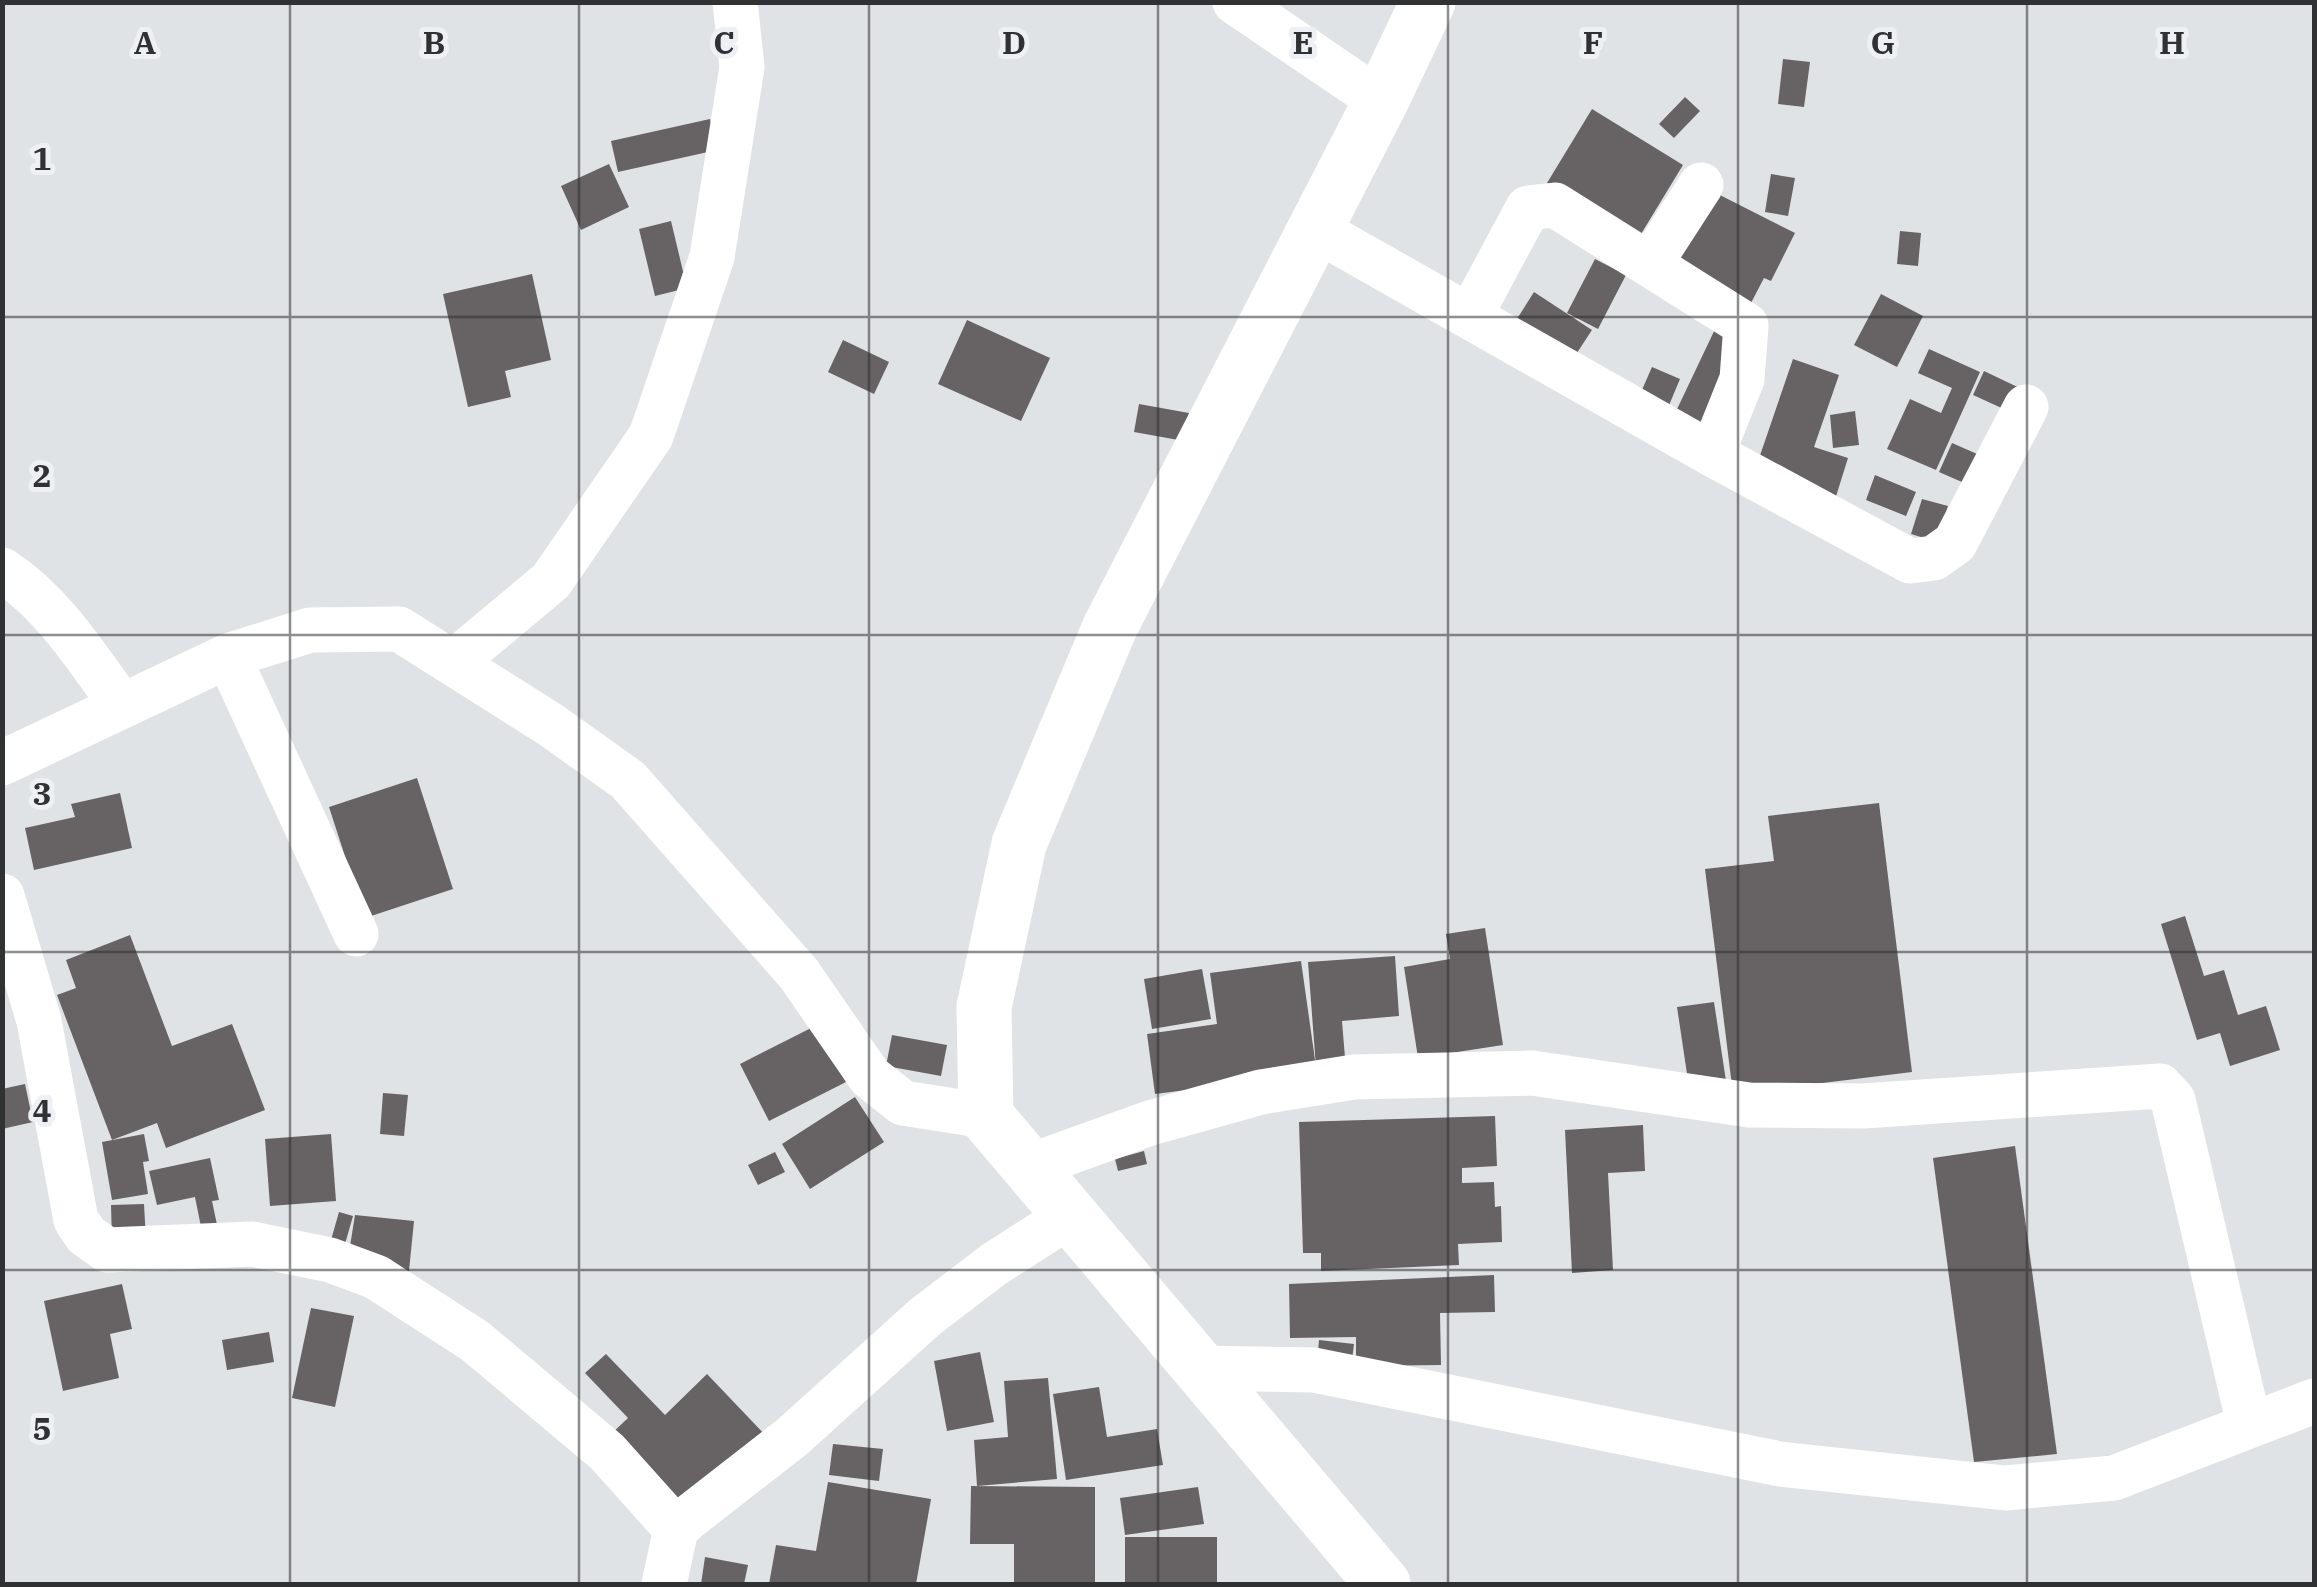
<svg xmlns="http://www.w3.org/2000/svg" width="2317" height="1587" font-family="'IBM Plex Serif',serif">
<rect width="100%" height="100%" fill="#e0e3e6"/>
<!-- building -->
<g fill="#676264">
<polygon points="1783,59 1810,62 1804,107 1778,104"/>
<polygon points="1685,97 1700,111 1674,138 1659,124"/>
<polygon points="1592,109 1683,165 1638,239 1547,183"/>
<polygon points="710,119 717,150 618,172 611,141"/>
<polygon points="609,164 629,207 581,230 561,186"/>
<polygon points="1771,174 1795,178 1788,216 1765,212"/>
<polygon points="1712,191 1795,233 1771,281 1764,278 1751,303 1674,265"/>
<polygon points="671,221 687,288 655,296 639,229"/>
<polygon points="1900,231 1921,233 1918,266 1897,264"/>
<polygon points="1595,259 1626,275 1598,329 1567,313"/>
<polygon points="532,274 551,360 505,371 511,397 468,407 443,294"/>
<polygon points="1534,292 1592,330 1569,365 1515,322"/>
<polygon points="1881,294 1923,316 1897,367 1854,345"/>
<polygon points="967,320 1050,358 1021,421 938,384"/>
<polygon points="1717,325 1742,343 1705,443 1669,426"/>
<polygon points="843,340 889,362 874,394 828,372"/>
<polygon points="1929,349 1980,372 1936,470 1887,449 1910,399 1941,413 1952,388 1918,373"/>
<polygon points="1793,359 1839,375 1814,447 1848,458 1833,506 1754,473"/>
<polygon points="1652,367 1680,379 1667,410 1638,399"/>
<polygon points="1984,371 2028,392 2017,415 1973,395"/>
<polygon points="1139,404 1189,413 1184,441 1134,432"/>
<polygon points="1855,411 1859,445 1833,448 1830,415"/>
<polygon points="1952,443 1984,457 1971,486 1939,472"/>
<polygon points="1875,475 1916,492 1906,516 1866,500"/>
<polygon points="1922,499 1948,506 1937,542 1911,534"/>
<polygon points="417,778 453,889 365,918 329,807"/>
<polygon points="120,793 132,848 34,870 25,828 75,817 71,804"/>
<polygon points="1879,803 1912,1072 1733,1094 1705,869 1774,861 1768,816"/>
<polygon points="2185,916 2204,976 2224,970 2238,1015 2266,1006 2280,1050 2230,1066 2220,1033 2197,1040 2161,924"/>
<polygon points="1485,928 1503,1045 1418,1058 1404,967 1450,959 1446,934"/>
<polygon points="130,935 172,1046 232,1024 265,1110 166,1148 157,1123 112,1140 57,995 76,988 66,960"/>
<polygon points="1395,956 1399,1016 1342,1021 1346,1070 1155,1094 1147,1034 1217,1024 1210,973 1301,961 1316,1067 1308,962"/>
<polygon points="1202,969 1211,1019 1152,1029 1144,979"/>
<polygon points="1714,1002 1726,1081 1689,1087 1677,1007"/>
<polygon points="817,1025 846,1082 769,1121 740,1064"/>
<polygon points="892,1035 947,1045 941,1076 886,1066"/>
<polygon points="25,1084 33,1122 2,1129 2,1089"/>
<polygon points="383,1093 408,1095 404,1136 380,1134"/>
<polygon points="855,1097 884,1142 810,1189 782,1144"/>
<polygon points="1495,1116 1497,1166 1462,1168 1462,1183 1494,1182 1495,1207 1501,1206 1502,1242 1458,1244 1459,1265 1321,1271 1321,1253 1303,1253 1299,1122"/>
<polygon points="1643,1125 1645,1171 1608,1173 1613,1270 1572,1273 1565,1130"/>
<polygon points="144,1134 149,1161 143,1162 148,1194 112,1200 102,1142"/>
<polygon points="331,1134 336,1201 270,1206 265,1139"/>
<polygon points="2015,1146 2057,1454 1974,1462 1933,1158"/>
<polygon points="1144,1151 1147,1164 1118,1171 1115,1159"/>
<polygon points="775,1152 785,1172 758,1185 748,1165"/>
<polygon points="210,1158 219,1200 212,1201 219,1234 203,1237 195,1197 157,1205 149,1171"/>
<polygon points="144,1204 146,1240 112,1242 111,1205"/>
<polygon points="339,1212 353,1216 343,1251 329,1247"/>
<polygon points="355,1215 414,1221 409,1271 347,1265"/>
<polygon points="1494,1275 1495,1312 1440,1313 1441,1365 1356,1366 1356,1337 1290,1338 1289,1284"/>
<polygon points="122,1284 132,1329 110,1334 119,1378 63,1391 44,1301"/>
<polygon points="311,1308 354,1316 335,1407 292,1398"/>
<polygon points="269,1332 274,1362 227,1370 222,1340"/>
<polygon points="1319,1340 1354,1344 1351,1368 1317,1364"/>
<polygon points="980,1352 994,1422 947,1431 934,1361"/>
<polygon points="606,1354 665,1415 707,1374 768,1438 687,1515 610,1435 628,1418 585,1373"/>
<polygon points="1048,1378 1057,1479 977,1486 974,1440 1008,1437 1004,1381"/>
<polygon points="1099,1387 1107,1437 1157,1429 1163,1465 1066,1480 1053,1394"/>
<polygon points="833,1444 883,1449 879,1481 829,1475"/>
<polygon points="828,1482 931,1499 916,1584 769,1584 776,1545 816,1551"/>
<polygon points="971,1486 1095,1487 1095,1584 1014,1584 1014,1544 970,1544"/>
<polygon points="1198,1487 1204,1524 1125,1535 1120,1498"/>
<rect x="1125" y="1537" width="92" height="47"/>
<polygon points="705,1557 748,1565 744,1584 701,1584"/>
</g>
<g fill="none" stroke-linecap="round" stroke-linejoin="round">
<!-- street -->
<g stroke="#fff" stroke-width="45">
<polyline points="1235,2 1381,101"/>
<polyline points="1315,229 1712,454 1910,561 1934,558 1955,543 2026,407"/>
<polyline points="1650,264 1701,185"/>
<polyline points="1470,316 1528,208 1555,205 1746,325 1742,379 1712,454"/>
<path d="M2 570C53 603 87 658 122 706"/>
<polyline points="228,656 356,934"/>
<polyline points="454,662 551,581 651,436 712,257 742,67 735,2"/>
<polyline points="2,763 228,656 310,630 399,629 551,725 628,780 799,974 870,1077 903,1103 986,1116"/>
<polyline points="2,896 39,1021 76,1220 86,1235 107,1250 252,1244 330,1260 376,1277 475,1341 607,1452 676,1529"/>
<polyline points="1028,1167 1150,1123 1261,1092 1354,1077 1532,1073 1749,1105 1863,1106 2160,1086 2173,1100 2249,1424"/>
<polyline points="1197,1368 1314,1370 1780,1464 2005,1488 2114,1478 2314,1401"/>
<polyline points="664,1584 676,1529 688,1518 792,1437 925,1317 993,1265 1069,1216"/>
</g>
<!-- secondary -->
<polyline stroke="#fff" stroke-width="55" points="1383,1584 986,1116 984,1007 1019,844 1110,627 1381,101 1428,2"/>
</g>
<!-- grid -->
<path fill="none" stroke="#2f3132" stroke-width="2.5" stroke-opacity="0.55" d="M290 2V1584M579 2V1584M869 2V1584M1158 2V1584M1448 2V1584M1738 2V1584M2027 2V1584M2 317H2314M2 635H2314M2 952H2314M2 1270H2314"/>
<g font-size="32" text-anchor="middle" font-weight="bold" fill="#2f3132" stroke="#edf0f4" stroke-width="10" stroke-linejoin="round" paint-order="stroke">
<text x="145" y="54">A</text>
<text x="434" y="54">B</text>
<text x="724" y="54">C</text>
<text x="1014" y="54">D</text>
<text x="1303" y="54">E</text>
<text x="1593" y="54">F</text>
<text x="1883" y="54">G</text>
<text x="2172" y="54">H</text>
<text x="42" y="170">1</text>
<text x="42" y="487">2</text>
<text x="42" y="805">3</text>
<text x="42" y="1122">4</text>
<text x="42" y="1440">5</text>
</g>
<!-- border -->
<rect width="2317" height="1587" fill="none" stroke="#2f3132" stroke-width="10"/>
</svg>
